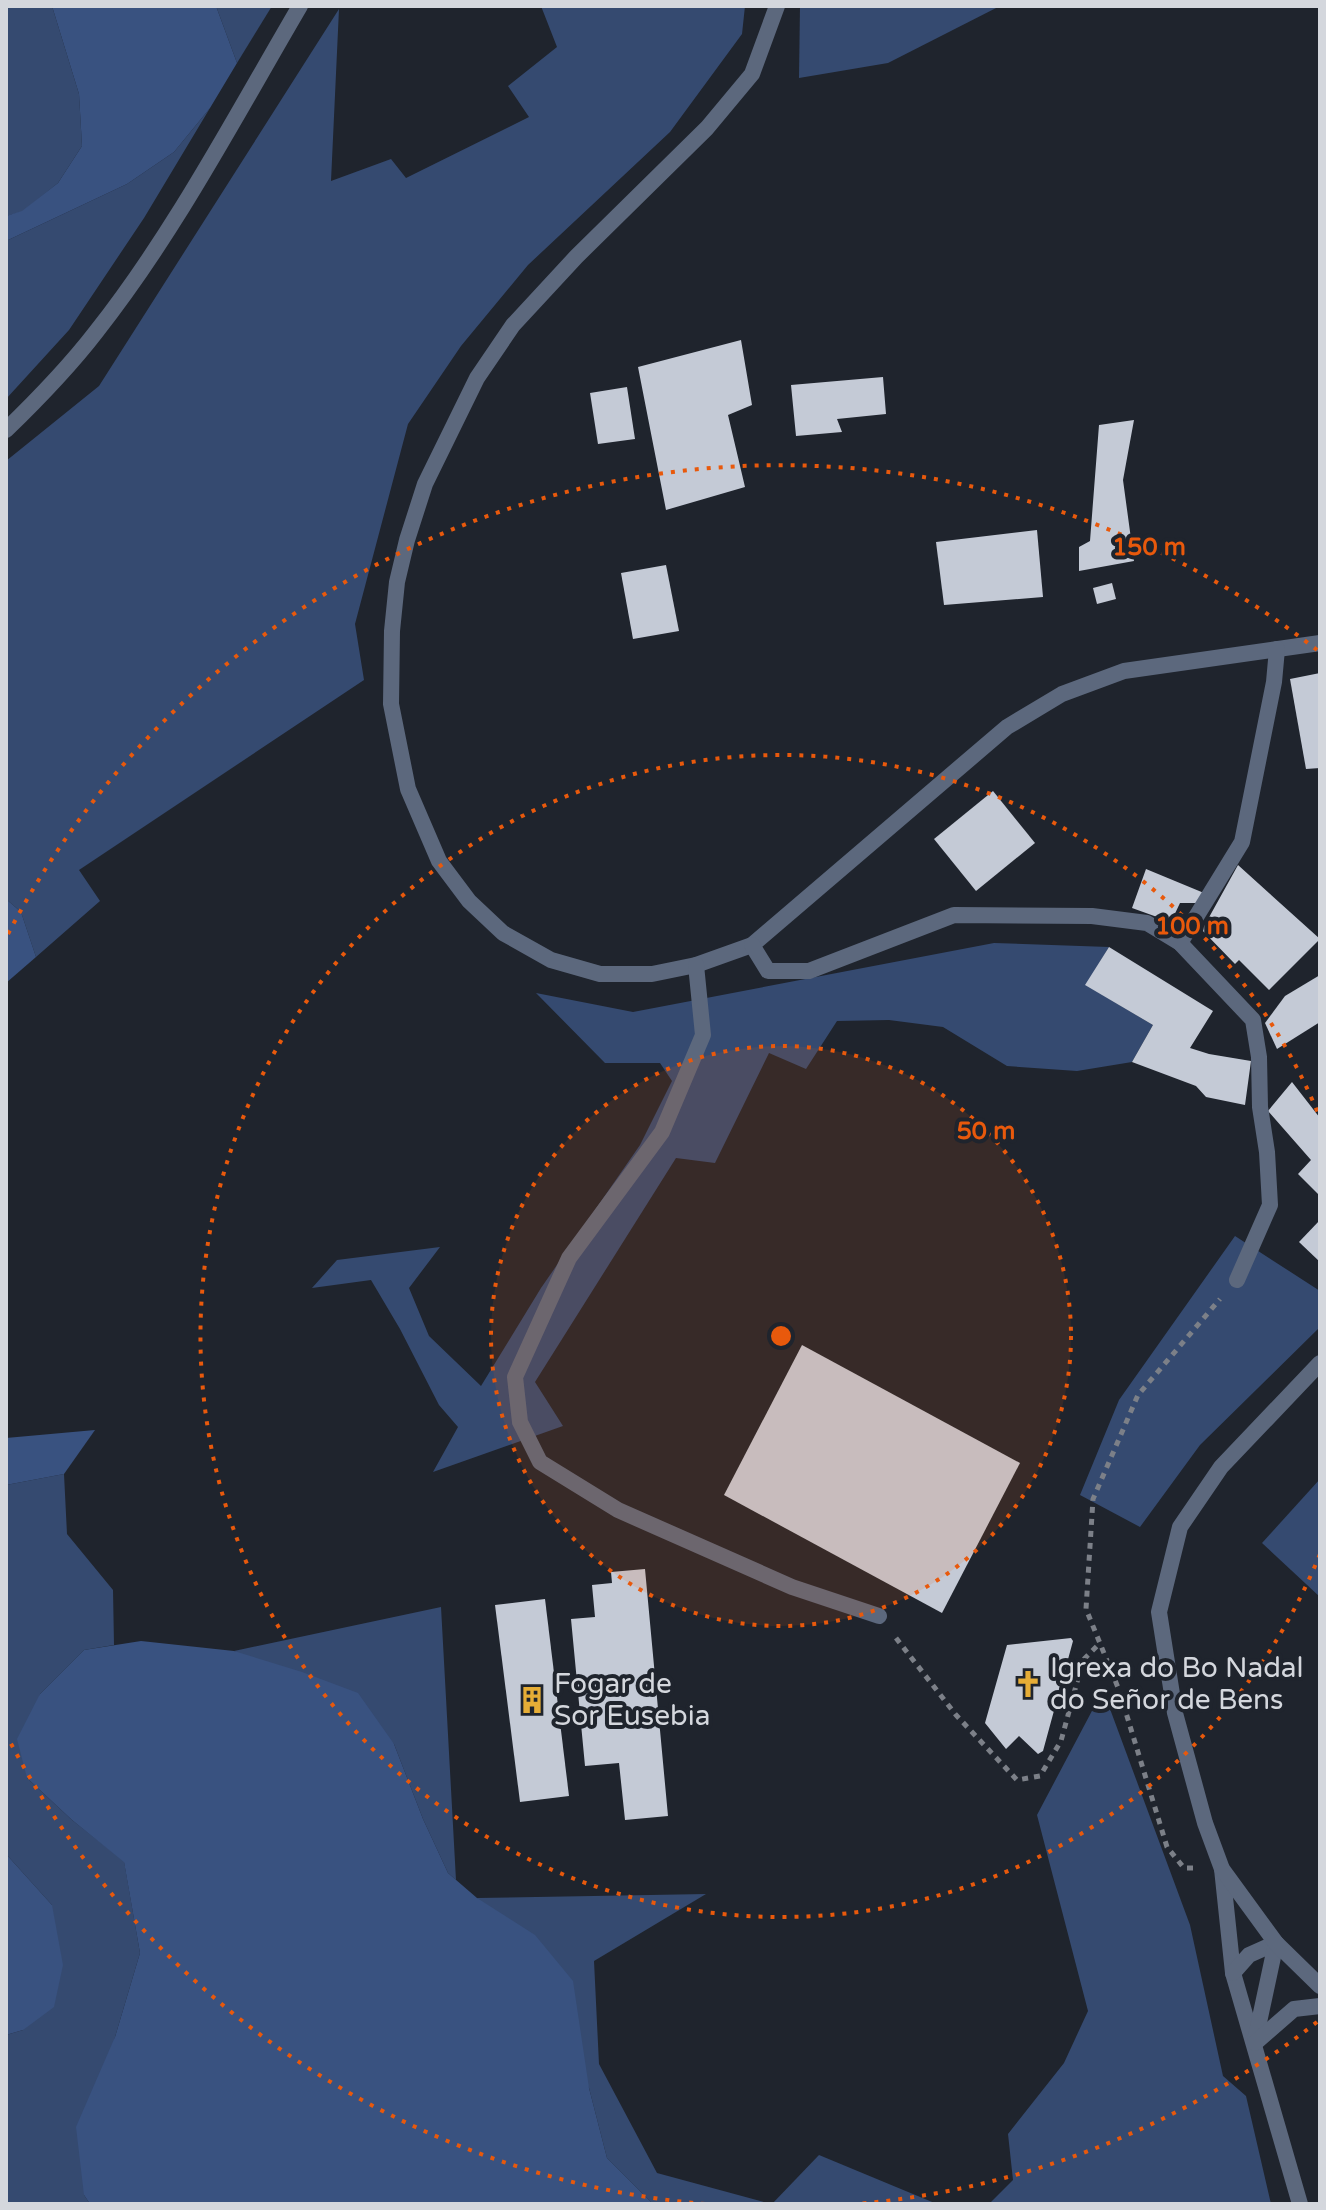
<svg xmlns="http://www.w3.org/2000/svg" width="1326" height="2210" font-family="'Varela Round',sans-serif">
<rect width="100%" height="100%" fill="#1f242d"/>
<!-- green -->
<g fill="#354a70">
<polygon points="6,6 52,6 79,94 82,146 58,183 22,212 6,216"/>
<polygon points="216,6 272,6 237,63"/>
<polygon points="541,6 745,6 742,34 670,132 528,265 461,346 408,424 355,624 364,680 79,870 100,901 36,957 21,912 6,899 6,461 99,386 339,9 331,181 391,159 406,178 529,117 508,86 557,47"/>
<polygon points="800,6 1000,6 888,63 799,78"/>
<polygon points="210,108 144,218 69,330 6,399 6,241 127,184 174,152"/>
<polygon points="994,943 1109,947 1086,985 1153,1025 1132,1062 1077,1071 1007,1066 943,1027 889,1020 837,1021 806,1069 769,1053 715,1163 676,1158 535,1382 563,1426 433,1472 458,1427 439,1405 400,1329 371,1280 312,1288 337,1260 440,1247 409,1288 429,1336 481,1386 541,1288 640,1145 672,1081 660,1063 605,1063 536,993 633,1012"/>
<polygon points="1235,1236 1320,1291 1320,1327 1200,1445 1140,1527 1080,1495 1119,1400"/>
<polygon points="64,1474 67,1534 113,1590 114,1645 84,1650 40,1694 27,1778 72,1820 124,1861 140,1953 115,2037 84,2195 90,2204 6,2204 6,2035 23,2030 52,1905 6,1854 6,1485"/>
<polygon points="1320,1479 1320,1597 1262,1543"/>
<polygon points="441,1607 456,1880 448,1873 423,1819 394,1744 234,1651"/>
<polygon points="1103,1690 1190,1925 1223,2076 1246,2096 1271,2204 989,2204 1013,2180 1008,2134 1064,2063 1088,2011 1037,1815"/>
<polygon points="706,1894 594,1961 599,2064 657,2173 771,2204 653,2204 607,2158 589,2088 477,1898"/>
<polygon points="819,2155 937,2204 772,2204"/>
</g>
<!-- forest -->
<g fill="#395280">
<polygon points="52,6 216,6 237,63 210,108 174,152 127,184 6,241 6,216 22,211 58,183 82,146 79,94"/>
<polygon points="6,899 21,912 36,957 6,983"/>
<polygon points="95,1430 64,1474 6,1485 6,1438"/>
<polygon points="141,1641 234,1651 302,1672 358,1693 394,1744 423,1819 448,1873 477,1898 535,1935 573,1981 589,2088 607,2158 653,2204 90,2204 84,2195 76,2127 115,2037 140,1953 124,1862 72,1820 27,1778 17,1739 40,1694 84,1650"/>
<polygon points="6,1854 52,1905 63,1965 54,2007 23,2030 6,2035"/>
</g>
<!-- building -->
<g fill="#c4cad6">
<polygon points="741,340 752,405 728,415 745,487 666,510 638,367"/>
<polygon points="883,377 886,414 837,419 842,432 796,436 791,385"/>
<polygon points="627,387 635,439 598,444 590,393"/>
<polygon points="1134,420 1123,480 1134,561 1079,571 1079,547 1090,541 1099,425"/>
<polygon points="1037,530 1043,597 944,605 936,542"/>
<polygon points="666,565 679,631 633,639 621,573"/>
<polygon points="1112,583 1116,599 1097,604 1093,588"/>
<polygon points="1320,673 1320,768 1306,769 1290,679"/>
<polygon points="993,791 1035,843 976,891 934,839"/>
<polygon points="1238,865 1320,939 1269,990 1239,960 1235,964 1202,930"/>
<polygon points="1146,869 1204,893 1197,903 1180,903 1171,922 1132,908"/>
<polygon points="1109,947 1213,1011 1190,1048 1209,1054 1251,1061 1245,1105 1206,1097 1196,1086 1132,1062 1153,1025 1085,985"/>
<polygon points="1320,975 1320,1022 1277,1049 1265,1023 1285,996"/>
<polygon points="1292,1082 1320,1118 1320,1196 1298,1174 1311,1160 1268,1111"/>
<polygon points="1320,1220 1320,1262 1299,1242"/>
<polygon points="802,1345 1020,1463 942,1613 724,1495"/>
<polygon points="645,1569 668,1816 625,1820 619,1763 585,1766 571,1619 595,1617 592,1585 612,1583 611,1572"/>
<polygon points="545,1599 569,1796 520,1802 495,1605"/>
<polygon points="1071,1638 1073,1641 1043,1751 1038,1754 1019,1736 1006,1749 985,1723 1007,1645"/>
</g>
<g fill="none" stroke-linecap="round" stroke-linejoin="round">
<!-- path -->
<g stroke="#7c8088" stroke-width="5" stroke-dasharray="6 6" stroke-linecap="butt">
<polyline points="896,1638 956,1715 1017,1780 1040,1776 1061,1741 1083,1660 1100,1643"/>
<polyline points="1193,1868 1184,1868 1167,1847 1119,1690 1086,1609 1093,1499 1138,1395 1220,1299"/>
</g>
<!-- minor -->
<g stroke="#5c687d" stroke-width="16">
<polyline points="777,6 752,74 707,128 576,257 513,325 477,378 425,484 407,540 397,582 392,631 391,704 408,789 439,861 469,901 503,933 551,960 600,974 652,974 696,965 752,945 1007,727 1062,694 1124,671 1320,643"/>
<path d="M6 430C38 399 69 367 96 332 175 232 236 115 300 6"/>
<polyline points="1180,943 1242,842 1274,682 1277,649"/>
<polyline points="752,945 768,971 809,971 954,915 1092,916 1147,923 1180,943 1253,1020 1259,1057 1260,1107 1267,1152 1270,1205 1237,1280"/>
<polyline points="696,965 703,1035 662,1132 569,1258 515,1377 520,1422 540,1462 618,1510 792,1587 879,1616"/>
<polyline points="1222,1869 1233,1973 1300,2204"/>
<polyline points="1233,1973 1249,1955 1276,1943"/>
<polyline points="1255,2041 1276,1943"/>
<polyline points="1255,2043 1294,2009 1320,2006"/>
</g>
<!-- tertiary -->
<polyline stroke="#5c687d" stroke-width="16" points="1320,1363 1221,1467 1180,1527 1159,1612 1175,1713 1205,1823 1222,1869 1276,1943 1320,1986"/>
</g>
<!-- distance rings -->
<circle cx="781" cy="1336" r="290" fill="#e8590c" fill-opacity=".12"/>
<g fill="none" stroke="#e8590c" stroke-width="4" stroke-dasharray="4 8">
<circle cx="781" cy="1336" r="290"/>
<path d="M1320 1554A581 581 0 1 1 1320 1118"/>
<path d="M1317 2022A871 871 0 0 1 857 2204M705 2204A871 871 0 0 1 8 1738M8 934A871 871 0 0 1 1317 650"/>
</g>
<!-- icons -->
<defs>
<g id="church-bare" transform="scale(2.16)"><path d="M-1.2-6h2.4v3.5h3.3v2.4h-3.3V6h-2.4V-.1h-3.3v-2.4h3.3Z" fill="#e6ad36" stroke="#1f242d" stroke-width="2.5" paint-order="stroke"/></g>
<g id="building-bare" transform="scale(2.16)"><path d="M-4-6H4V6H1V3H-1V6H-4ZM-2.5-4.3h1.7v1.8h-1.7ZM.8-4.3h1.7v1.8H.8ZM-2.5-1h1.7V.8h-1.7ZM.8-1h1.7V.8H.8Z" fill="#e6ad36" stroke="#1f242d" stroke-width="2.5" paint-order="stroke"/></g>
</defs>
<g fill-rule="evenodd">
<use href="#church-bare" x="1028" y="1684"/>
<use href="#building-bare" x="532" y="1700"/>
</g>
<g text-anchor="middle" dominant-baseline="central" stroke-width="8" stroke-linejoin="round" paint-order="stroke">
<!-- poi labels -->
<g font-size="28" fill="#d4d7dd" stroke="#1f242d" text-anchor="start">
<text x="1050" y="1668">Igrexa do Bo Nadal<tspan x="1050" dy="32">do Señor de Bens</tspan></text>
<text x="554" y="1684">Fogar de<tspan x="554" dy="32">Sor Eusebia</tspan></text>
</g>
</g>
<circle cx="781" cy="1336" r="12" fill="#e8590c" stroke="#1f242d" stroke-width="4"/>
<g font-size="24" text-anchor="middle" font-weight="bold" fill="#e8590c" stroke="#1f242d" stroke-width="8" stroke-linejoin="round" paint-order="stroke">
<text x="1149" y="555">150 m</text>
<text x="1192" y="934">100 m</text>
<text x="986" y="1139">50 m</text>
</g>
<!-- border -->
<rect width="1326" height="2210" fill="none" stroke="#d4d7dd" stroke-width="16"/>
</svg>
